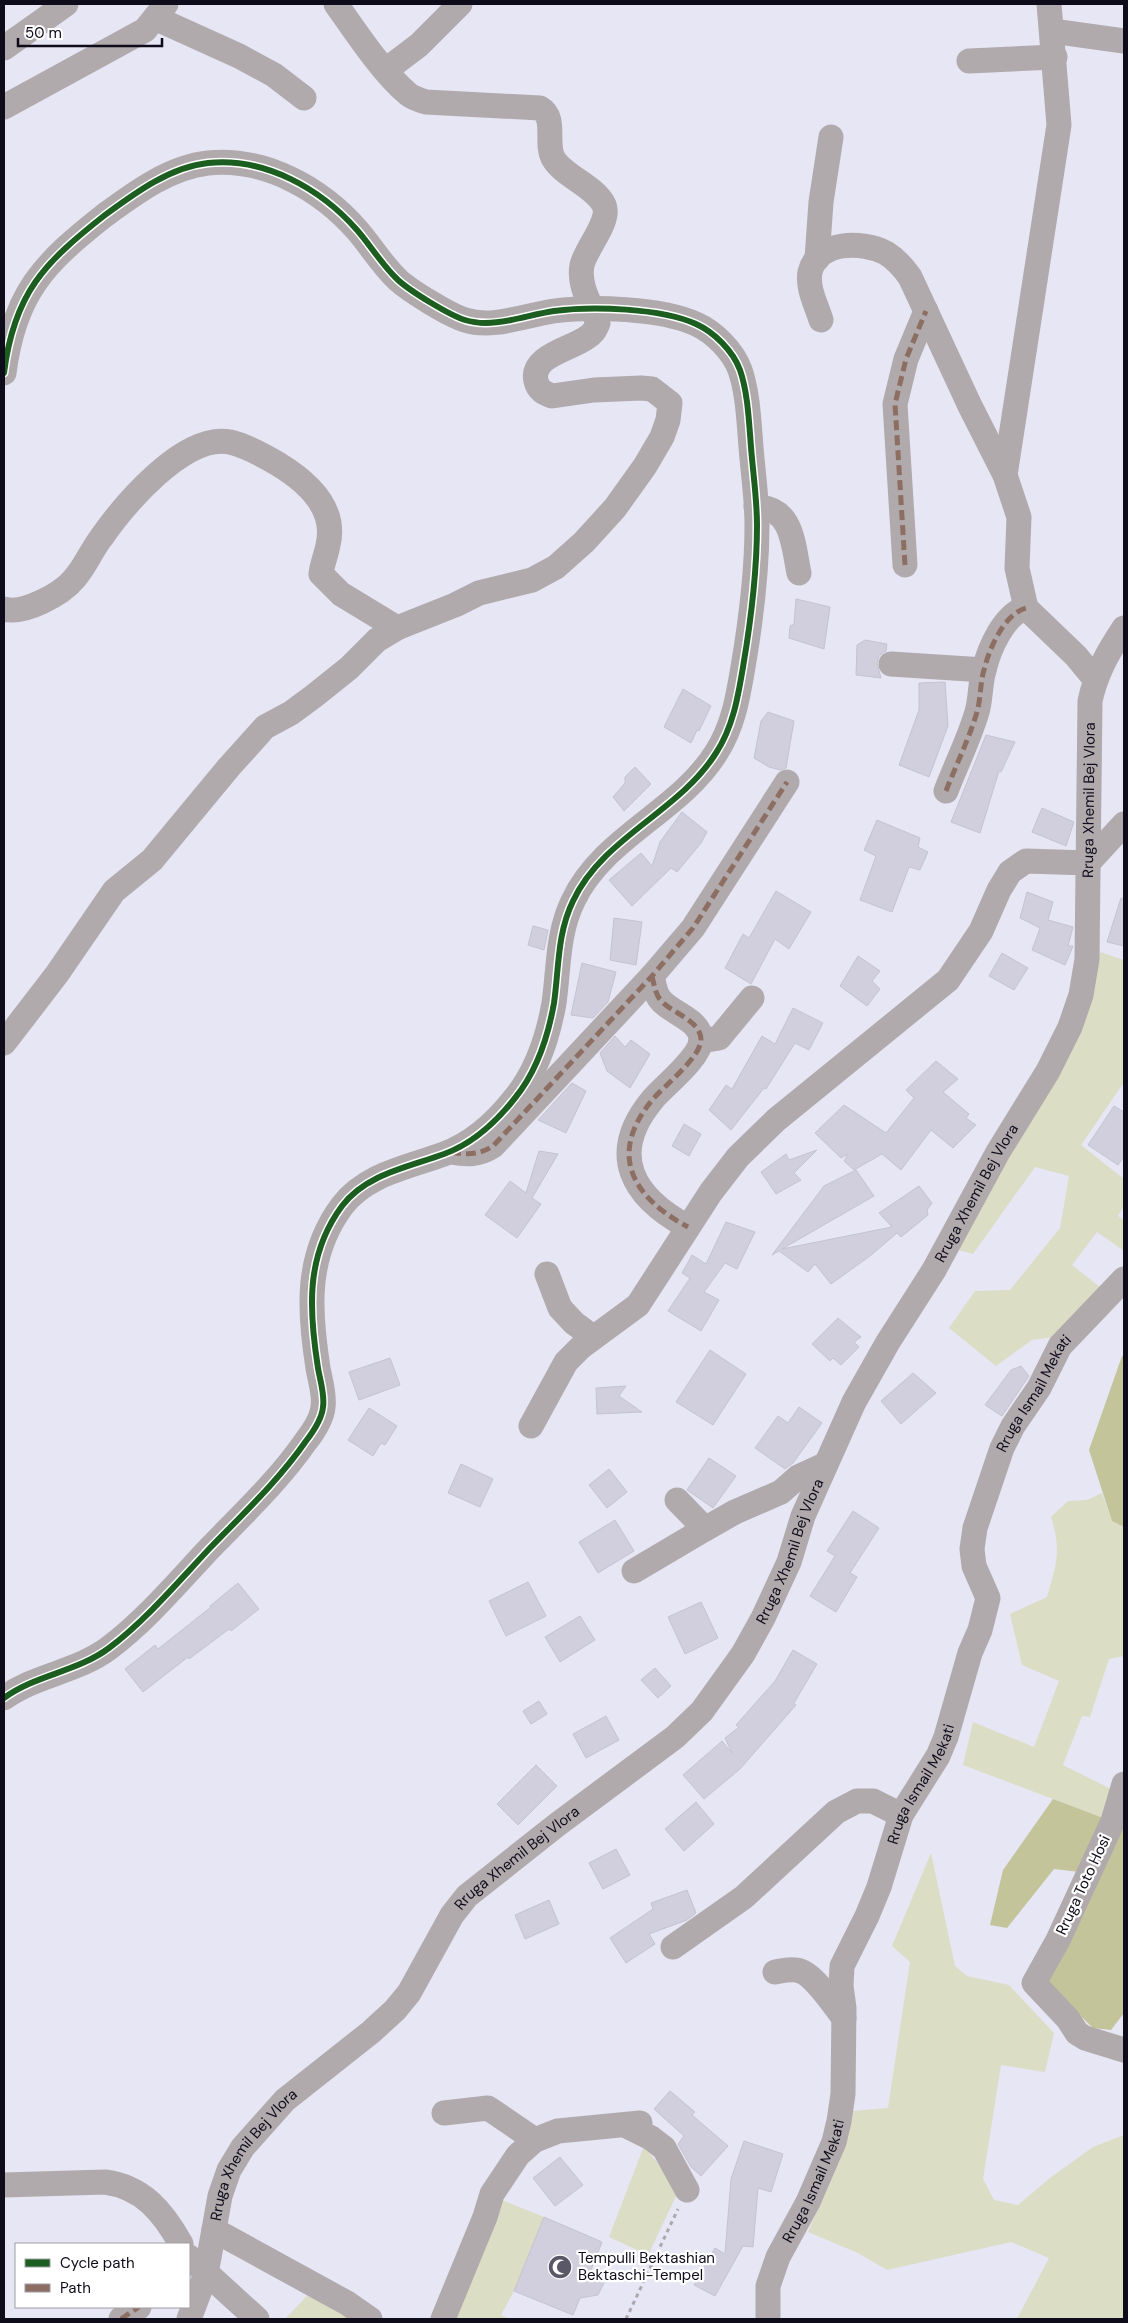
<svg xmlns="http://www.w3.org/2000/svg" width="1128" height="2323" font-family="'DM Sans',sans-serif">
<rect width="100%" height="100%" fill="#e7e6f5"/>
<!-- green -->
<g fill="#dbddc5">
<polygon points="1100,952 1124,960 1124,1086 1122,1085 1081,1145 1124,1179 1124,1206 1118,1216 1124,1220 1124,1251 1097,1232 1072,1265 1105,1291 1055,1337 1032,1340 996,1366 949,1328 975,1291 1010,1290 1060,1228 1069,1176 1035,1167 973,1254 955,1249 1085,1021"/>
<path d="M1102 1493 1112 1521 1124 1527V1656L1109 1659 1090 1717 1082 1716 1063 1765 1113 1790 1106 1819 963 1765 973 1722 1034 1747 1059 1681 1022 1665 1010 1614 1047 1597C1056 1565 1062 1551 1051 1517L1068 1501 1087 1500Z"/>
<polygon points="931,1853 955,1966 967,1976 1009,1985 1054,2033 1045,2072 1001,2065 983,2179 994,2200 1018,2205 1050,2178 1093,2147 1124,2135 1124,2319 1017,2319 1049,2258 1011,2242 887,2270 858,2253 808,2232 840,2160 852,2111 888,2108 910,1962 892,1946"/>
<polygon points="644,2146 679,2190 648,2255 609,2237"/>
<polygon points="497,2198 544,2217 514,2291 501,2315 510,2319 449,2319"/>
<polygon points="309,2294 360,2319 285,2319"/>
</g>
<!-- forest -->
<g fill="#c3c49a">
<polygon points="1122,1356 1124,1356 1124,1527 1112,1521 1089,1450"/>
<polygon points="1053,1799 1106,1819 1080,1872 1054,1869 1007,1928 990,1925 1003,1870"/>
<polygon points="1124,1812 1124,2013 1111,2030 1093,2028 1045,1981"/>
</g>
<!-- building -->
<g fill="#d1cfde" stroke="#c4c3d2">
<polygon points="796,599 830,607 824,649 789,638 790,626 794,624"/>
<polygon points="865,640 887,644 886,651 879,656 877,663 881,678 856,675 857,645"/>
<polygon points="945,682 948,726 929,777 899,765 919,710 919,683"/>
<polygon points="683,689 711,706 699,731 697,730 691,743 664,727"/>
<polygon points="768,712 794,721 786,768 780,770 769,767 754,758 761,721"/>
<polygon points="986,735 1015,742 1001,772 999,771 980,833 951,822"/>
<polygon points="635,767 651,784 624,811 613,797 625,783 625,777"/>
<polygon points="1042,808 1074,822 1066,846 1032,832"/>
<polygon points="682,812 707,832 701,843 677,872 671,868 632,906 609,880 641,853 652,866 660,842"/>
<polygon points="877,820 920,838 918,847 928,852 920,870 909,867 892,912 860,900 876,856 864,850"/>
<polygon points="776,891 811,912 789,949 775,939 751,984 725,968 743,934 749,938"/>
<polygon points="1027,892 1053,902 1048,920 1073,927 1068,946 1073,946 1065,965 1032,950 1040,928 1020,918"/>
<polygon points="1121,898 1124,899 1124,946 1107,942"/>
<polygon points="614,918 642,922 636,965 610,960"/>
<polygon points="533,926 548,930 544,950 528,945"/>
<polygon points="1002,953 1028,968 1014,990 989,976"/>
<polygon points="858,956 880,971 872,981 880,989 867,1006 840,986"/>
<polygon points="582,963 616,972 608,1002 593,1018 571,1015"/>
<polygon points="793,1008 823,1023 809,1050 795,1043 766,1089 764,1088 731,1130 709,1110 726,1085 732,1089 762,1036 775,1044"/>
<polygon points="615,1036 625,1047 631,1040 650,1054 630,1088 607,1071 600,1053"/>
<polygon points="936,1061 958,1079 943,1092 969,1114 966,1118 976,1125 953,1148 931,1130 901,1170 882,1154 854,1170 844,1161 848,1154 841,1158 815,1133 844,1105 886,1133 914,1098 906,1090"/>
<polygon points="572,1083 586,1091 566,1133 538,1120"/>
<polygon points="1114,1106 1124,1112 1124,1156 1118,1165 1088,1145"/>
<polygon points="684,1124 701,1134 689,1156 672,1146"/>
<polygon points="817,1150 794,1173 801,1180 776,1194 761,1172 786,1154 789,1160"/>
<polygon points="539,1151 558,1154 532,1198 541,1204 517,1238 485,1215 510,1181 526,1193"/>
<polygon points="856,1170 874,1196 782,1249 892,1227 879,1213 919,1186 932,1203 927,1210 928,1215 901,1237 897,1233 870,1256 831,1284 815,1264 808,1272 779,1251 772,1255 824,1186"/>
<polygon points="726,1222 755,1232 737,1269 725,1263 704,1292 719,1300 701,1331 668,1311 690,1278 682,1273 692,1255 706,1264"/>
<polygon points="838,1318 861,1337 854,1342 859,1347 841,1365 833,1358 830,1361 812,1344"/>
<polygon points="710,1350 746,1374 713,1425 676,1402"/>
<polygon points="390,1358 400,1385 359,1400 349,1372"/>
<polygon points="1021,1366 1029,1376 1002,1416 985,1405 1011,1370"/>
<polygon points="913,1373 936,1393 901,1424 881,1401"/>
<polygon points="626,1386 619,1396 642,1412 597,1414 596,1388"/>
<polygon points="799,1407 822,1423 793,1463 785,1469 755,1448 778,1416 788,1423"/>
<polygon points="369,1408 397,1426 385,1445 381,1443 373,1456 348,1440"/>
<polygon points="709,1458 736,1476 713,1508 687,1490"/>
<polygon points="461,1464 493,1479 480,1507 448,1493"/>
<polygon points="609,1469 627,1492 607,1508 589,1485"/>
<polygon points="853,1511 879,1528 850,1573 857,1577 836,1612 810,1596 835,1556 827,1551"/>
<polygon points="615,1520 634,1551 598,1573 579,1542"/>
<polygon points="528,1582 546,1616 506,1636 489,1601"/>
<polygon points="238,1583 259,1609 231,1631 229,1629 189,1659 188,1657 143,1692 125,1669 155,1645 158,1649 211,1607 210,1606"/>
<polygon points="701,1602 718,1638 685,1654 668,1617"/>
<polygon points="580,1616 595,1640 560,1662 545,1637"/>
<polygon points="793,1650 817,1664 794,1703 796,1705 740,1769 704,1799 683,1775 722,1741 732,1753 725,1738 739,1727 736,1725 775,1681"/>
<polygon points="655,1668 671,1686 658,1698 641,1680"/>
<polygon points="539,1701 547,1714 531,1724 523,1711"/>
<polygon points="606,1716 619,1740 586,1758 573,1734"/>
<polygon points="536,1765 557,1786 518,1825 497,1804"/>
<polygon points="696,1802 714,1824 684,1851 665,1829"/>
<polygon points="616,1849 630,1875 603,1889 589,1863"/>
<polygon points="687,1890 696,1913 687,1920 649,1934 655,1944 626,1963 610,1938 653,1909 651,1903"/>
<polygon points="549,1900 559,1924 525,1939 515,1915"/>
<polygon points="670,2091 695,2112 692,2115 728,2146 701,2176 691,2167 678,2144 684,2136 654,2109"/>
<polygon points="744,2141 783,2154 771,2192 758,2188 753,2247 743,2246 715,2296 694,2285 715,2248 725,2254 731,2179"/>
<polygon points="560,2157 583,2185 555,2206 533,2178"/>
<polygon points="544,2217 602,2242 591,2270 601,2274 604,2283 598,2295 580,2298 573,2315 514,2291"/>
</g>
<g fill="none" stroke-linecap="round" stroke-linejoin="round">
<!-- path -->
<polyline stroke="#aba7ac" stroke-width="3" stroke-dasharray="4 4" stroke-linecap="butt" points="626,2319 678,2209"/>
<!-- minor -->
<g stroke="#b0aaac" stroke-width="25">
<polyline points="155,18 239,56 274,75 304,98"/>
<polyline points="1052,31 1124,41"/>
<polyline points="4,48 66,4"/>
<polyline points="969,61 1055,57"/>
<polyline points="386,70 419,45 460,4"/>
<polyline points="4,107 145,30 166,4"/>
<polyline points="817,259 821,202 831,137"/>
<path d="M821 320C816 304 807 288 810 272 818 240 863 241 886 253 896 259 903 267 910 277L970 406 1005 475 1019 517 1017 568 1026 608 1076 656 1095 679"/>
<path d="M4 373C14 293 44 263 105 215 135 193 170 167 208 163 265 157 321 189 357 230 371 246 382 265 398 280 410 291 449 315 465 320 493 329 526 315 554 311 592 306 661 308 696 324 714 332 733 351 740 370 748 393 749 423 751 447 753 473 757 499 757 525 757 572 751 620 743 667 738 697 733 727 716 753 679 812 603 837 573 901 557 934 559 968 554 1003 548 1037 537 1071 515 1098 497 1121 472 1144 444 1154 409 1167 366 1174 342 1206 305 1256 309 1311 318 1368 320 1380 325 1395 323 1407 322 1418 313 1432 306 1441 279 1480 243 1514 210 1548 178 1582 146 1620 109 1648 77 1672 35 1675 4 1698"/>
<polyline points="1005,475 1059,125 1049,4"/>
<path d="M756 507C793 507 793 545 799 573"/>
<polyline points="905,565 895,404 906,359 926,311"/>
<path d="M4 609C23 615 62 594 74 579 85 567 91 551 101 538 124 505 184 433 230 442 247 446 263 455 278 464 306 481 337 508 328 545 326 556 322 564 321 574L341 594 397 628"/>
<polyline points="891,664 984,670"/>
<path d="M946 791C956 765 969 739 977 712 981 698 980 683 984 670 989 649 1004 614 1026 608"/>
<path d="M652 976C654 984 655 992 659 998 669 1013 701 1019 701 1040 700 1058 665 1085 653 1099 607 1154 632 1197 688 1227"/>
<polyline points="701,1041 719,1038 752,998"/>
<path d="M4 1043 57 974 114 891 152 860 229 767 265 727 291 713 314 696 349 668 377 640 397 628 455 605 479 593 532 580 556 567 584 542 615 508 645 466 662 437 668 420 670 403 652 389 641 388 594 390 552 396C544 393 538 390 536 381 530 356 571 349 586 338 593 334 595 330 598 323 591 304 578 286 582 265 586 248 611 221 604 205 595 186 563 176 553 158 545 142 557 118 540 108L426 102C419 100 413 98 408 94 382 72 355 31 336 4"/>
<path d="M451 1152C467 1155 479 1155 493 1146L652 976 693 928 787 782"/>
<polyline points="547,1274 560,1308 574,1323 593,1337"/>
<polyline points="531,1426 566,1362 581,1347 638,1305 711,1192 738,1157 776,1120 948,980 981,931 999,890 1010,872 1026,861 1088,863 1124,824"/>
<polyline points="677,1500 705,1529 735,1512 781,1492 798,1477 826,1464"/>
<polyline points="634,1571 705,1529"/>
<polyline points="1124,1784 1113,1821 1058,1940 1034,1983 1068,2019 1077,2033 1085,2038 1124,2050"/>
<polyline points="673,1947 744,1897 836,1812 857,1801 873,1801 901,1815"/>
<path d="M775 1972C781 1971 788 1969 795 1970 812 1970 833 2005 844 2018"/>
<polyline points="444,2113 488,2108 535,2140"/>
<polyline points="625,2125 651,2138 664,2148 687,2190"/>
<path d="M4 2185 105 2182C143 2187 163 2212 181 2244"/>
<polyline points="214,2230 347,2303 370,2319"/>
<polyline points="189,2257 257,2319"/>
<polyline points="121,2319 139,2307"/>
<path id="s1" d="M189 2319 206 2274 220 2196 229 2170 243 2147 285 2100 371 2032 395 2010 409 1993 452 1915 467 1896 558 1824 675 1737 702 1711 743 1654 763 1618 789 1562 803 1516 854 1402 888 1342 934 1270 998 1152 1048 1071 1070 1027 1081 995 1087 959 1090 701C1096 673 1108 652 1124 628"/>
<polyline points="443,2319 485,2217 492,2194 518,2155 535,2140 558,2131 640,2123"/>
<path id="s2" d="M768 2319V2286L778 2257 808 2202 834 2142 839 2121 843 2094 844 2008 841 1986 842 1966 867 1916 879 1887 901 1815 938 1756 946 1737 970 1653 980 1630 988 1598 974 1566 972 1549 975 1528 1002 1448 1013 1426 1039 1388 1060 1346 1124 1279"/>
</g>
<!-- quiet -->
<g stroke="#8d6e63" stroke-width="5" stroke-dasharray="10 5" stroke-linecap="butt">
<polyline points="905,565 895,404 906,359 926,311"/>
<path d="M946 791C956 765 969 739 977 712 981 698 980 683 984 670 989 649 1004 614 1026 608"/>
<path d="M652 976C654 984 655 992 659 998 669 1013 701 1019 701 1040 700 1058 665 1085 653 1099 607 1154 632 1197 688 1227"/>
<path d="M451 1152C467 1155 479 1155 493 1146L652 976 693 928 787 782"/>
<polyline points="121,2319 139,2307"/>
</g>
<!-- cycleway casing -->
<g stroke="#fff" stroke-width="9">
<path id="cycleway" d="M4 373C14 293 44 263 105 215 135 193 170 167 208 163 265 157 321 189 357 230 371 246 382 265 398 280 410 291 449 315 465 320 493 329 526 315 554 311 592 306 661 308 696 324 714 332 733 351 740 370 748 393 749 423 751 447 753 473 757 499 757 525 757 572 751 620 743 667 738 697 733 727 716 753 679 812 603 837 573 901 557 934 559 968 554 1003 548 1037 537 1071 515 1098 497 1121 472 1144 444 1154 409 1167 366 1174 342 1206 305 1256 309 1311 318 1368 320 1380 325 1395 323 1407 322 1418 313 1432 306 1441 279 1480 243 1514 210 1548 178 1582 146 1620 109 1648 77 1672 35 1675 4 1698"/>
</g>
<!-- cycleway -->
<use href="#cycleway" stroke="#1b5e20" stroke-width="6"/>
</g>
<!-- icons -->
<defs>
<g id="mosque-disc" transform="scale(1.25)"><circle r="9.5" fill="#5a5867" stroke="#fff"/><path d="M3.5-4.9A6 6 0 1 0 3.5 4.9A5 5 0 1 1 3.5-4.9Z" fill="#fff"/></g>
</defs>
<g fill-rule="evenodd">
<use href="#mosque-disc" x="560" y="2267"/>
</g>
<g text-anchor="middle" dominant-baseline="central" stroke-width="4.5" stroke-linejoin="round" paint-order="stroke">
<!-- street labels -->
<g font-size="15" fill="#0e0b1a" stroke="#fff">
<text stroke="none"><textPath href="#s1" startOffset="1830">Rruga Xhemil Bej Vlora</textPath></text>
<text stroke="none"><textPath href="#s1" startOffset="1410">Rruga Xhemil Bej Vlora</textPath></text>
<text stroke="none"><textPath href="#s2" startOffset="988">Rruga Ismail Mekati</textPath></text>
<text stroke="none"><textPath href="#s1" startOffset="1005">Rruga Xhemil Bej Vlora</textPath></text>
<text stroke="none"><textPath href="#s2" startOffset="568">Rruga Ismail Mekati</textPath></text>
<text stroke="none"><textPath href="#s1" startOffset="585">Rruga Xhemil Bej Vlora</textPath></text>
<text transform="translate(1083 1885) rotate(-65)">Rruga Toto Hosi</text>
<text stroke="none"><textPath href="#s1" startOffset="180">Rruga Xhemil Bej Vlora</textPath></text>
<text stroke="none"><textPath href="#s2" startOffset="148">Rruga Ismail Mekati</textPath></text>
</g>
<!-- poi labels -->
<g font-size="15" fill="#0e0b1a" stroke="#fff" text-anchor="start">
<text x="578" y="2258">Tempulli Bektashian<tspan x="578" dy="17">Bektaschi-Tempel</tspan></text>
</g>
</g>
<!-- border -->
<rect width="1128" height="2323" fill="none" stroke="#0e0b1a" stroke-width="10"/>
<!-- legend -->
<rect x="15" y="2243" width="175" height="65" fill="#ffffff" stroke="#9f9da3"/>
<rect x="25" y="2259" width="25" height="8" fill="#1b5e20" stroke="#9f9da3"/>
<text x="60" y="2268" font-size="15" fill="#0e0b1a">Cycle path</text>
<rect x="25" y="2284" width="25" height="8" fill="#8d6e63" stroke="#9f9da3"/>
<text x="60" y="2293" font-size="15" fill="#0e0b1a">Path</text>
<!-- scale -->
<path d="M18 38v8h144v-8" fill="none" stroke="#0e0b1a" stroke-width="2.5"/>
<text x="25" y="38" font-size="15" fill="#0e0b1a" stroke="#ffffff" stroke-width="4" paint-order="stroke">50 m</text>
</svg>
